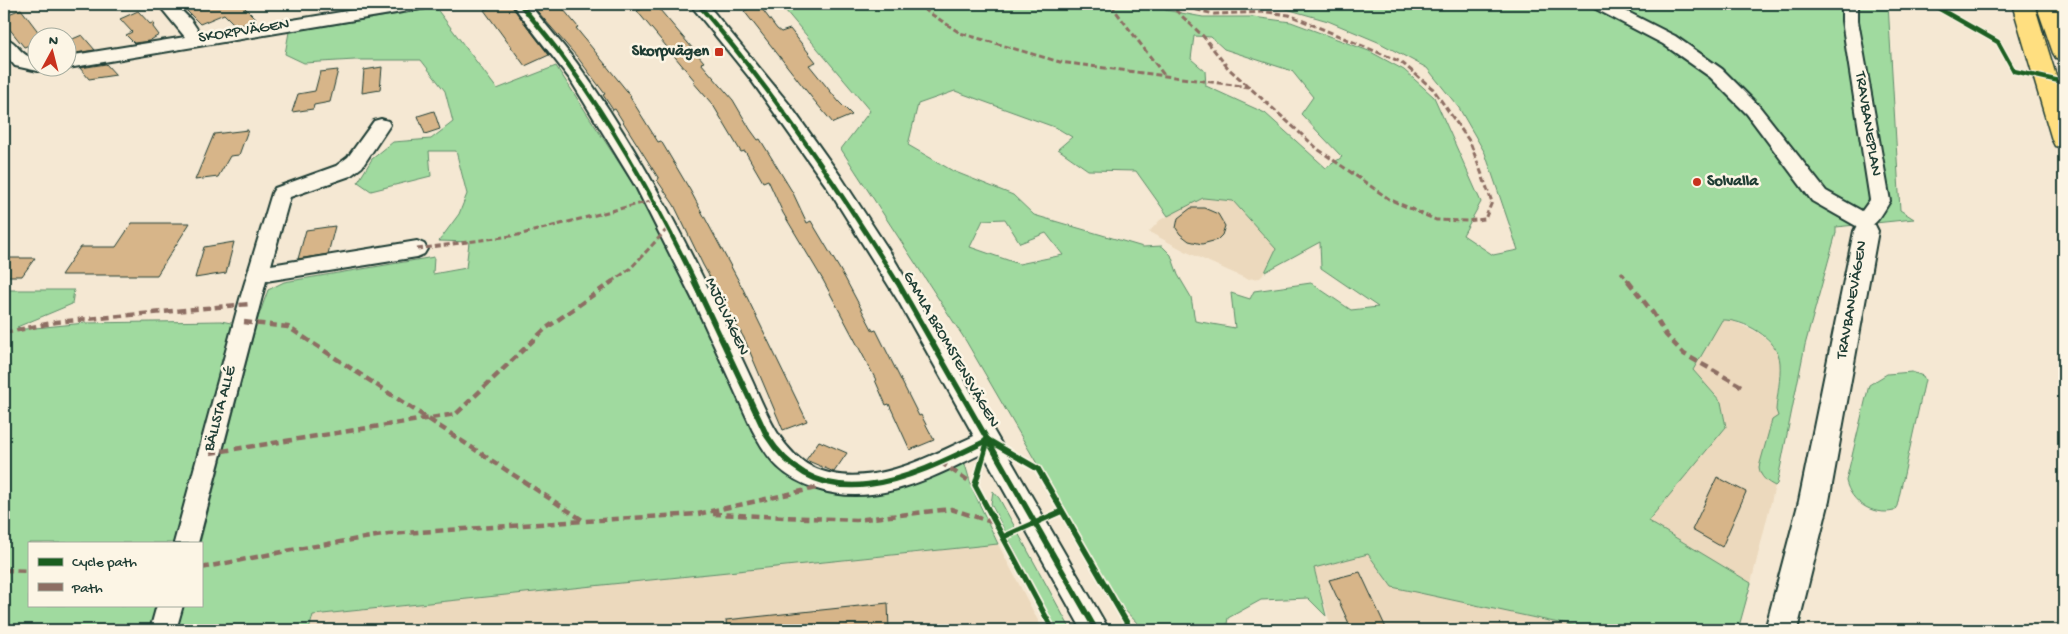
<svg xmlns="http://www.w3.org/2000/svg" width="2068" height="634" font-family="'Gochi Hand',sans-serif">
<rect width="100%" height="100%" fill="#f5e8d3"/>
<filter id="ink" filterUnits="userSpaceOnUse"><feTurbulence type="fractalNoise" baseFrequency=".02" numOctaves="2"/><feDisplacementMap in="SourceGraphic" scale="10" xChannelSelector="R" yChannelSelector="G"/><feConvolveMatrix kernelMatrix="1 2 1 2 8 2 1 2 1" color-interpolation-filters="sRGB"/></filter>
<g filter="url(#ink)">
<!-- built -->
<g fill="#ecd9bd">
<polygon points="1203,198 1233,201 1276,249 1263,275 1260,278 1247,279 1189,253 1149,232 1160,220"/>
<polygon points="1722,320 1731,320 1759,333 1772,344 1778,354 1781,363 1777,396 1778,416 1767,482 1775,486 1751,583 1647,521 1726,427 1721,402 1693,370"/>
<polygon points="998,544 1043,630 309,630 313,615"/>
<polygon points="1368,554 1392,587 1591,630 1332,630 1314,568"/>
</g>
<!-- green -->
<g fill="#a0da9f" stroke="#608c6a" fill-rule="evenodd">
<path d="M780 4H1160L1165 10 1203 17H1253L1291 22 1369 51 1404 70 1434 97 1481 202 1463 235 1493 255 1518 250 1485 153 1459 108 1427 68 1378 42 1328 21 1283 8 1220 9 1192 4H1888L1900 210 1914 219 1836 227V233L1805 345 1777 484 1775 486C1767 482 1760 477 1759 467L1772 420 1778 416 1776 410C1777 395 1781 378 1780 363 1779 338 1743 319 1722 320L1693 370 1721 402 1726 427 1648 521 1751 583 1738 630H1591L1392 587 1368 554 1314 568 1326 616 1308 598 1261 600 1228 618 1226 630H1153L1141 627 1117 602 966 341 841 149 870 111ZM1194 36 1211 37 1224 49 1292 71 1313 97 1301 114 1342 157 1326 168 1265 113 1206 86 1205 71 1191 59ZM955 91 1057 128 1072 137 1058 149 1088 170 1136 171 1168 216 1203 198 1233 201 1276 249 1265 272 1320 242 1321 268 1378 307 1351 310 1311 283 1254 291 1250 299 1231 293 1235 328 1195 321 1191 297 1178 275 1171 255 1162 246 1143 247 1034 215 1013 195 953 171 908 145 918 104ZM1005 219 1020 243 1046 233 1063 255 1019 264 970 247 983 220Z"/>
<polygon points="436,8 497,89 556,66 653,215 730,375 752,426 768,457 793,479 815,489 851,494 964,461 972,488 998,544 313,615 309,630 177,630 184,605 201,605 200,543 258,318 268,290 284,282 434,257 433,274 466,268 469,242 439,241 459,214 467,194 456,151 429,151 431,176 371,191 358,182 372,159 393,142 431,139 453,122 445,91 421,60 355,60 304,63 285,54 289,32"/>
<polygon points="4,290 74,290 72,304 17,327 25,329 85,323 221,321 236,324 181,543 29,543 29,605 163,605 156,630 4,630"/>
<path d="M1912 372 1923 376 1925 380 1897 506 1894 511C1872 516 1851 502 1846 481L1869 385 1887 374Z"/>
<polygon points="993,491 999,498 1071,630 1056,630 991,504"/>
</g>
<!-- building -->
<g fill="#d7b589" stroke="#1f3d34">
<polygon points="180,4 246,4 242,5 256,19 237,27 224,14 200,24"/>
<polygon points="502,4 510,4 549,55 525,66 484,10"/>
<polygon points="531,4 559,4 578,27 576,28 631,96 630,97 658,142 661,141 690,190 743,289 807,421 783,430 744,338 703,265 674,205 657,180 659,179 615,109 613,110 603,95 605,94 578,58"/>
<polygon points="655,4 704,62 701,63 733,100 750,129 758,140 760,139 793,193 807,223 811,221 845,278 873,331 876,330 919,416 921,415 934,440 910,450 889,404 886,405 875,380 876,380 823,280 783,213 768,180 763,182 745,151 741,152 713,105 693,82 695,81 637,11"/>
<polygon points="759,5 777,29 781,32 790,29 816,62 809,65 839,102 852,115 833,123 812,98 744,11"/>
<polygon points="21,9 43,38 38,38 38,42 24,47 4,22 4,16"/>
<polygon points="138,11 150,24 154,22 153,27 159,35 149,41 134,43 126,35 132,32 120,19"/>
<polygon points="82,35 95,50 69,54 68,41"/>
<polygon points="106,64 116,75 89,79 80,68"/>
<polygon points="382,67 380,90 362,93 364,70"/>
<polygon points="338,70 330,102 314,105 313,109 292,112 298,94 315,91 320,72"/>
<polygon points="434,111 440,129 425,134 418,116"/>
<polygon points="248,130 239,155 230,156 218,177 195,180 214,134"/>
<polygon points="1191,208 1204,208 1218,214 1225,226 1222,235 1217,240 1202,244 1189,241 1180,234 1176,228 1178,218"/>
<polygon points="132,223 190,223 157,275 61,275 80,247 116,247"/>
<polygon points="335,226 328,254 298,259 306,230"/>
<polygon points="234,242 226,273 195,278 204,247"/>
<polygon points="4,258 35,258 22,276 4,276"/>
<polygon points="819,441 847,453 834,472 806,460"/>
<polygon points="1717,477 1746,492 1722,547 1692,530"/>
<polygon points="1360,572 1387,630 1352,630 1329,580"/>
<polygon points="888,603 889,630 727,630 726,620"/>
</g>
<g fill="none" stroke-linecap="round" stroke-linejoin="round">
<!-- minor casing -->
<g stroke="#1f3d34" stroke-width="4">
<g id="minor">
<polygon points="158,4 175,4 191,20 201,35 390,4 428,4 426,8 420,9 68,68 67,68 68,56 185,37"/>
<path d="M512 4H529C544 23 561 42 576 62 646 158 698 265 748 372 764 405 777 449 812 467 865 492 926 458 974 436L899 302 827 187 749 77 690 4H707L789 104 841 177 890 252 1109 630H1082L983 453C932 478 875 508 817 489 782 477 769 462 752 429L695 304 636 187 570 79Z"/>
<path d="M1592 4H1612L1675 36 1722 69 1759 106 1826 191 1862 211 1870 200 1842 21V4H1858V21L1890 201C1882 214 1874 232 1858 227L1812 201 1747 114 1710 77 1663 44 1594 8Z"/>
<path d="M4 38C20 42 17 56 38 59V68H45L44 69 38 71 15 66 4 53Z"/>
<polygon points="381,119 388,121 390,125 362,167 350,176 290,197 271,265 417,241 424,244 427,249 424,254 417,257 266,281 198,543 174,543 240,299 272,193 275,188 336,166 348,157 374,121"/>
<polygon points="157,605 183,605 176,630 150,630"/>
</g>
</g>
<!-- tertiary casing -->
<g stroke="#1f3d34" stroke-width="4">
<polygon id="tertiary" points="1866,222 1875,225 1878,231 1829,501 1797,630 1765,630 1799,501 1854,231 1857,225"/>
</g>
<!-- primary casing -->
<g stroke="#1f3d34" stroke-width="3">
<g id="primary">
<polygon points="2012,4 2034,4 2064,102 2064,148 2055,146 2052,140"/>
<polygon points="2036,4 2058,4 2064,22 2064,60 2056,58 2053,53"/>
</g>
</g>
<!-- minor -->
<use href="#minor" fill="#fcf5e5" fill-rule="evenodd"/>
<!-- tertiary -->
<use href="#tertiary" fill="#fcf5e5" fill-rule="evenodd"/>
<!-- primary -->
<use href="#primary" fill="#ffdf80" fill-rule="evenodd"/>
<!-- quiet-far1 -->
<g stroke="#8d6e63" stroke-width="3" stroke-dasharray="6 3" stroke-linecap="butt">
<polyline points="916,4 960,33 1060,62 1249,87 1319,150 1389,199 1436,220 1467,221 1485,219 1492,202 1470,142 1433,89 1401,62 1289,15 1267,12 1214,14 1173,4"/>
<polyline points="1114,4 1114,9 1164,75"/>
<polyline points="1169,4 1203,36 1228,68 1249,87"/>
<polyline points="417,249 518,235 654,200"/>
<polyline points="1621,272 1629,282"/>
<polyline points="611,282 630,269 668,228"/>
</g>
<!-- quiet -->
<g stroke="#8d6e63" stroke-width="4.5" stroke-dasharray="8 4.5" stroke-linecap="butt">
<polyline points="1628,281 1653,313 1666,335 1684,354 1741,386"/>
<polyline points="244,322 288,327 584,521 698,514 816,488 820,481"/>
<polyline points="4,333 56,322 249,304"/>
<polyline points="210,453 456,414 545,329 613,281"/>
<polyline points="940,462 975,485"/>
<polyline points="713,514 856,520 951,509 995,523"/>
<polyline points="201,568 297,549 389,534 584,521"/>
<polyline points="4,570 29,571"/>
</g>
<!-- cycleway-far1 casing -->
<g stroke="#fcf5e5" stroke-width="7">
<g id="cycleway-far1">
<path d="M520 4C537 25 555 45 570 67 619 134 659 208 695 282"/>
<path d="M698 4C773 91 837 185 897 282"/>
<polyline points="1931,4 1998,42 2014,71 2064,82"/>
</g>
</g>
<!-- cycleway casing -->
<g stroke="#fcf5e5" stroke-width="9">
<g id="cycleway">
<path d="M694 281 767 436C823 524 916 475 988 440"/>
<polyline points="897,281 1096,630"/>
<polyline points="988,440 1038,469 1131,630"/>
<polyline points="988,440 975,485 1053,630"/>
<polyline points="1003,537 1062,511"/>
</g>
</g>
<!-- cycleway-far1 -->
<use href="#cycleway-far1" stroke="#1b5e20" stroke-width="4.5"/>
<!-- cycleway -->
<use href="#cycleway" stroke="#1b5e20" stroke-width="5.5"/>
</g>
</g>
<!-- markers -->
<g fill="#c8321e" stroke="#fcf5e5" stroke-width="2">
<rect x="714" y="47" width="10" height="10" rx="2.5"/>
<circle cx="1697" cy="182" r="5"/>
</g>
<g text-anchor="middle" dominant-baseline="central" stroke-width="5" stroke-linejoin="round" paint-order="stroke">
<!-- street labels -->
<g font-size="16" fill="#1f3d34" stroke="#fcf5e5">
<text transform="translate(244 32) rotate(-9)">SKORPVÄGEN</text>
<text transform="translate(1867 124) rotate(81)">TRAVBANEPLAN</text>
<text transform="translate(1853 300) rotate(-80)">TRAVBANEVÄGEN</text>
<text transform="translate(726 317) rotate(65)">MJÖLVÄGEN</text>
<text transform="translate(950 350) rotate(60)">GAMLA BROMSTENSVÄGEN</text>
<text transform="translate(221 409) rotate(-75)">BÄLLSTA ALLÉ</text>
</g>
<!-- poi labels -->
<g font-size="16" font-weight="bold" fill="#1f3d34" stroke="#fcf5e5" text-anchor="end">
<text x="709" y="52">Skorpvägen</text>
<text x="1707" y="182" text-anchor="start">Solvalla</text>
</g>
</g>
<!-- margin -->
<rect width="2068" height="634" fill="none" stroke="#fcf5e5" stroke-width="20"/>
<rect x="10" y="10" width="2048" height="614" fill="none" stroke="#1f3d34" stroke-width="2" filter="url(#ink)"/>
<!-- legend -->
<rect x="28" y="542" width="175" height="65" fill="#fcf5e5" stroke="#a4ab9e"/>
<rect x="38" y="558" width="25" height="8" fill="#1b5e20" stroke="#a4ab9e"/>
<text x="72" y="566" font-size="15" fill="#1f3d34">Cycle path</text>
<rect x="38" y="583" width="25" height="8" fill="#8d6e63" stroke="#a4ab9e"/>
<text x="72" y="592" font-size="15" fill="#1f3d34">Path</text>
<!-- north arrow -->
<g transform="translate(52 52) rotate(7)"><circle r="24" fill="#fcf5e5" stroke="#a4ab9e"/>
<path d="M0-4L9 19L0 12L-9 19Z" fill="#c8321e"/>
<text y="-8" font-size="14" font-weight="bold" text-anchor="middle" fill="#1f3d34">N</text>
</g>
</svg>
